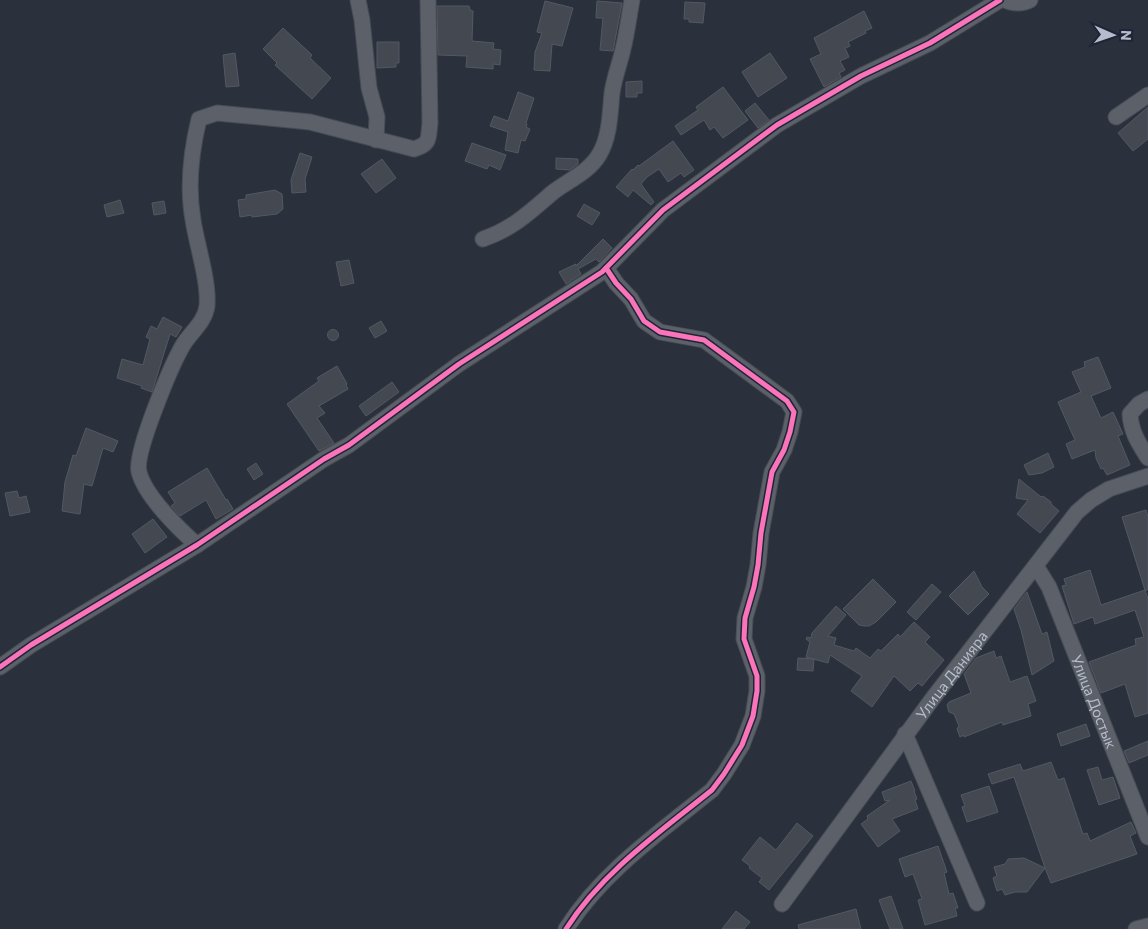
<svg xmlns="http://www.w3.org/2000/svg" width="1148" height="929" font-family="Commissioner,sans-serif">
<rect width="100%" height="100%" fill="#2b313c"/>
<!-- building -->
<g fill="#434851" stroke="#535963">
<polygon points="545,1 573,8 562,46 552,44 550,71 534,70 535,52 542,33 537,32"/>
<polygon points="597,1 622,3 613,51 600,50 603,18 596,18"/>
<polygon points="685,2 705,3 703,23 689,22 689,19 684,19"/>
<polygon points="437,6 469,6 470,10 473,11 472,41 494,43 493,49 501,50 500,65 493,64 493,69 466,67 467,56 438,55"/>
<polygon points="864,11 872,28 865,31 866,33 848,42 850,46 845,48 849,57 840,61 845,70 839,73 841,77 824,87 810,59 821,54 814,38"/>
<polygon points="283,28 312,55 310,58 331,78 312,99 275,65 277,63 263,49"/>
<polygon points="377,42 399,42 399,63 396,63 396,67 377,68"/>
<polygon points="235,53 239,86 226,87 223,55"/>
<polygon points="770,53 787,78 758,97 742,72"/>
<polygon points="642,81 642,93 637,93 637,97 626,97 626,82"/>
<polygon points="723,87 748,120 723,138 714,127 710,130 704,120 681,135 675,126 698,110 696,107"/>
<polygon points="518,92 534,98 526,123 527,124 526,127 530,129 525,141 521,140 518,153 505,150 508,132 490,126 494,116 508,121"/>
<polygon points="755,103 769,120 758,128 745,111"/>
<polygon points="1148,107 1148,139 1133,151 1118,133"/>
<polygon points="673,141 694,170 684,177 681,173 668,182 659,169 647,177 641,184 654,202 651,205 633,190 628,197 616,187 632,169 633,170 638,165 639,166"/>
<polygon points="472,143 506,155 500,170 489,165 487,169 465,161"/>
<polygon points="300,153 312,157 305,179 306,192 292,193 291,180"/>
<polygon points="556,158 578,159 578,164 570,170 556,169"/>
<polygon points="382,159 396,178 376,193 361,174"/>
<polygon points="275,190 282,194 283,209 277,214 252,217 252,215 240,217 238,200 246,199 246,195"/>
<polygon points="120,200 124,213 107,217 104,205"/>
<polygon points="164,201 166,213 154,215 152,203"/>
<polygon points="584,204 600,213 592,225 577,216"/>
<polygon points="603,239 612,248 599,262 596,259 578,269 581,274 566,284 559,272 576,264 576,266"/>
<polygon points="349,260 354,283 341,286 336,262"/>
<polygon points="163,317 182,327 176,337 170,334 152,392 141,388 142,386 117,378 122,359 143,365 150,339 146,337 151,326 157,329"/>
<polygon points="381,321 387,331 375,338 369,328"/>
<circle cx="333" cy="335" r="5.5"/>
<polygon points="1098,357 1111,388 1091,396 1101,418 1113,412 1123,434 1118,436 1130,465 1107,475 1103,468 1101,469 1096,458 1095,450 1072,459 1066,444 1075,440 1058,402 1081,392 1072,372 1085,367 1084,362"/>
<polygon points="337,366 347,384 346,385 348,389 319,406 325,413 317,418 334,443 319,451 287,404 319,381 317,378"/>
<polygon points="392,382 399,392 366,416 359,406"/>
<polygon points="86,428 118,441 113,452 103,448 92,486 84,484 80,514 62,511 65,482 73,455 76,456"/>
<polygon points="1048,453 1054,467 1042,473 1029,475 1024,465"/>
<polygon points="256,463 263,474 254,480 247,469"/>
<polygon points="207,468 226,500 227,499 233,509 216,519 206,500 180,516 171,506 175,503 168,492"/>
<polygon points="1019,479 1041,497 1043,496 1051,502 1051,504 1059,511 1040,533 1017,514 1028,500 1016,498"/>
<polygon points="17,491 19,498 26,496 30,512 10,516 5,493"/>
<polygon points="1146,510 1148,517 1148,590 1145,590 1122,517"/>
<polygon points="153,519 167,537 145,553 132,534"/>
<polygon points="1090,570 1101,605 1145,590 1148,599 1148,713 1135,717 1125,684 1101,693 1089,662 1136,645 1135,639 1144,637 1135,610 1095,624 1093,617 1074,624 1062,586 1066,585 1064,579"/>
<polygon points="974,571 982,587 989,594 968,615 949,596"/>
<polygon points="873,579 896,602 876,622 869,626 864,626 859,625 843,609"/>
<polygon points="932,584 941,592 916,620 907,612"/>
<polygon points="1027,592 1042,634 1047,632 1054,661 1032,675 1021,630 1014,609"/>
<polygon points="836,606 846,615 828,636 836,638 834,645 854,651 856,648 870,658 878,649 881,651 898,634 900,637 914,622 930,637 925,642 944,660 922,686 918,683 910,691 894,676 872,707 851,691 862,676 830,655 828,663 806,657 810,642 806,639 807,637 811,638 812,633"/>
<polygon points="994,651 996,658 1001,656 1010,682 1027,676 1036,701 1028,704 1031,716 1003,725 1002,722 964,737 964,735 960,737 957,729 959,726 954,714 949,712 947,705 949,702 971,693 964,674 976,658"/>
<polygon points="798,658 814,659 813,671 797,670"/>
<polygon points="1086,724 1090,736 1061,746 1057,734"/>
<polygon points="1148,741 1148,755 1129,763 1124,751"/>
<polygon points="1051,762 1058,780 1064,778 1083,834 1087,833 1090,841 1131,822 1136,833 1130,836 1137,854 1051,883 1045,868 1027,892 1015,892 1005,895 1002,889 997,891 993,878 997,876 994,867 1005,864 1008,859 1024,858 1045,868 1014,777 992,784 988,774 1020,764 1023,771"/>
<polygon points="1098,767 1102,780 1113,777 1120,798 1099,805 1087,770"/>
<polygon points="911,781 915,791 914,791 917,799 915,800 918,809 892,819 900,831 878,847 861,824 868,819 867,816 890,800 885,801 882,792"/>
<polygon points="989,786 998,812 967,822 962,807 965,806 961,795"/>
<polygon points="797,823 813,836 769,890 759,882 762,878 749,868 750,866 742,860 760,837 776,850"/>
<polygon points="938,846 947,872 944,873 949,894 953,893 958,908 955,908 957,916 925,925 918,900 922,899 913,874 905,877 899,859"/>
<polygon points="891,896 903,929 890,929 879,900"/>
<polygon points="856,909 861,929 799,929 798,925"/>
<polygon points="736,911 750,922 744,929 722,929"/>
</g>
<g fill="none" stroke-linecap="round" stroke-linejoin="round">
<!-- street casing -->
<g stroke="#484c54" stroke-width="17">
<g id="street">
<polyline points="358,0 362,20 369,88 377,117 376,140"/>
<path d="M1005 0C1013 4 1023 4 1030 0"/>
<polyline points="1116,117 1148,95"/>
<path d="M483 239C512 229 529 213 552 193 567 181 588 173 599 155 610 137 610 113 612 93 614 78 620 63 623 49 627 33 629 16 632 0"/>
<path d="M1148 399 1139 404 1130 414C1131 432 1139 444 1148 458"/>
<path d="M197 545C179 529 145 496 139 472 134 453 172 364 183 345 191 332 205 322 207 306 209 281 197 246 193 220 187 186 191 152 199 119L217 113 310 122 414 149C431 144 428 138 430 123L428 0"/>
<path id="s1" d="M1036 566 1049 587 1148 837"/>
<polyline points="0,667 31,645 197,545 324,459 349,445 459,364 602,272 663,210 777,125 861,76 930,43 1000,0"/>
<polyline points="905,734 977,903"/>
<path id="s2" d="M782 904 933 698 1077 512 1091 500 1109 489 1148 476"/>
<path d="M566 929C602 872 660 832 712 790L724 774 742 745 753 716 757 691V676L744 639 745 618 754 587 758 565 761 533 772 472 784 450 790 432 794 412 787 401 704 340 660 332 644 321 631 299 616 283 606 268"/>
<polyline points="1136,929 1148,926"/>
</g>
</g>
<!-- street -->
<use href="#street" stroke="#5c6069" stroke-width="15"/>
<!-- cycleway casing -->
<g stroke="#1d2537" stroke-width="8">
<g id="cycleway">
<polyline points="0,667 31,645 197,545 324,459 349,445 459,364 602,272 663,210 777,125 861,76 930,43 1000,0"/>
<path d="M566 929C602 872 660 832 712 790L724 774 742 745 753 716 757 691V676L744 639 745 618 754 587 758 565 761 533 772 472 784 450 790 432 794 412 787 401 704 340 660 332 644 321 631 299 616 283 606 268"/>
</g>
</g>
<!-- cycleway -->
<use href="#cycleway" stroke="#fb73b8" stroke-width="5"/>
</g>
<g text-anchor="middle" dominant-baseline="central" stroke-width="4.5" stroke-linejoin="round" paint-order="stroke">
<!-- street labels -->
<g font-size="15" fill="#b6bccc" stroke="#1d2537">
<text stroke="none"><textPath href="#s2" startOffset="285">Улица Данияра</textPath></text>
<text stroke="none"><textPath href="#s1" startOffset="148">Улица Достык</textPath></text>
</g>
</g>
<!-- north arrow -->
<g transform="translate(1113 35) rotate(92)" stroke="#1d2537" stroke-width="4" paint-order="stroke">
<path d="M0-4L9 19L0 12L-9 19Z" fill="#b6bccc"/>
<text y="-8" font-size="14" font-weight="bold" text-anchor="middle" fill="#b6bccc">N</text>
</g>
</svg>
